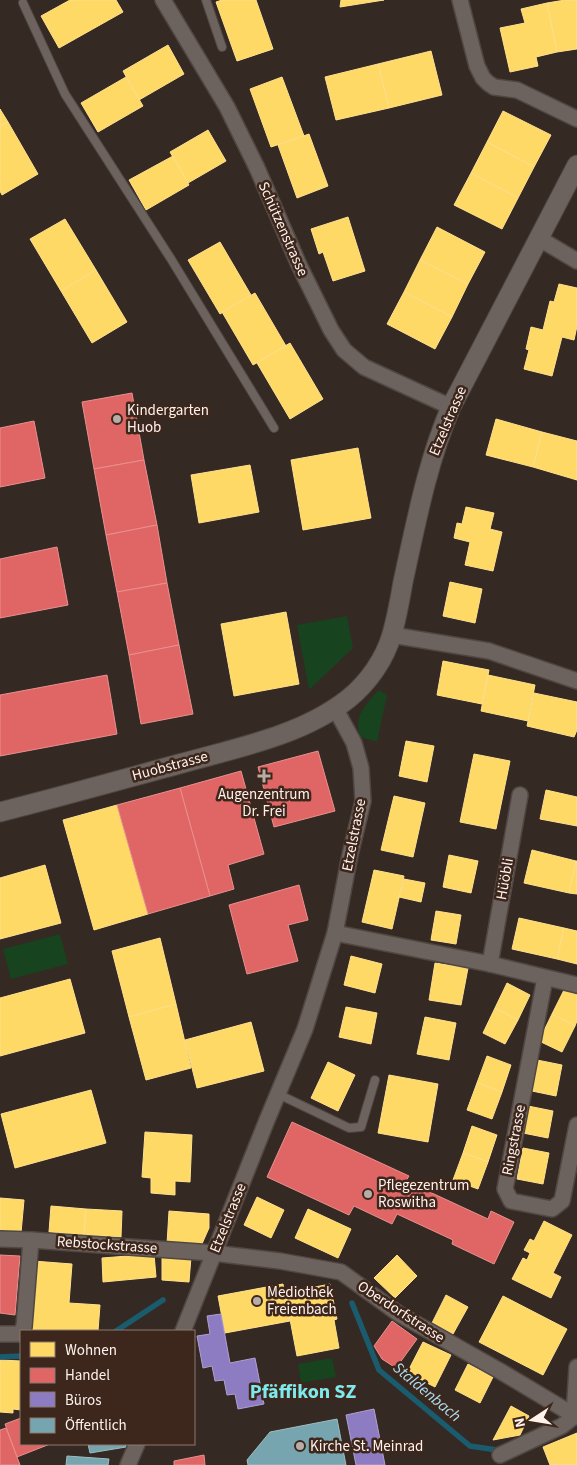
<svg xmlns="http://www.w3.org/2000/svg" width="577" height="1465" font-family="'Source Sans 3',sans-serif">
<rect width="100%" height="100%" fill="#352923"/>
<!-- green -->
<g fill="#17431e">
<polygon points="347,616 353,648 309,690 297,625"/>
<path d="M379 690 387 695 377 742 361 737C352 717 366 704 379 690Z"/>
<polygon points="60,934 68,964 11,979 3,949"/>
<polygon points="332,1358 336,1377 301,1383 298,1364"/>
</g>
<!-- homes -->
<g fill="#ffd966" stroke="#ffe08e">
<polygon points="70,0 116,0 123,12 59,48 41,16"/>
<polygon points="222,0 256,0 273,49 237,61 216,2"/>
<polygon points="341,0 384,0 340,7"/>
<polygon points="565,0 577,0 577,49 557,52 547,3"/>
<polygon points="547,3 557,52 536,57 538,66 510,72 500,28 525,23 521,9"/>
<polygon points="168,45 184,74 139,100 123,71"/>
<polygon points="431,51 442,95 389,108 378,64"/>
<polygon points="378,64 389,108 336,120 325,77"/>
<polygon points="126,77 143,106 98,132 81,103"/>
<polygon points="282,77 304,136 271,147 250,89"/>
<polygon points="0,109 8,122 0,126"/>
<polygon points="503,111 551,135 534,167 487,142"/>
<polygon points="8,122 38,174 2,195 0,191 0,126"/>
<polygon points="208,130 226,161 188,183 170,152"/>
<polygon points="309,134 328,186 297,198 278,145"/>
<polygon points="487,142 534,167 518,198 471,173"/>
<polygon points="173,156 189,185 146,210 129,180"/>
<polygon points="471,173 518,198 502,229 454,205"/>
<polygon points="348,217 365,271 333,281 323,252 319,254 311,229"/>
<polygon points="65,219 96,270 61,291 30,239"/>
<polygon points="437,227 485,252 468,284 420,260"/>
<polygon points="220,242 251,295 220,314 188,260"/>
<polygon points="420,260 468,284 452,317 404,292"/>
<polygon points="96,270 127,322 92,343 61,291"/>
<polygon points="559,284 577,288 577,326 574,340 562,337 552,376 524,369 529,350 526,349 531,327 543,330 550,301 554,302"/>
<polygon points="404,292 452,317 435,349 387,324"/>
<polygon points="255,293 286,346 253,365 222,312"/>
<polygon points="290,343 323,399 290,419 257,363"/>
<polygon points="496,419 542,432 533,467 486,455"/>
<polygon points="542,432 577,441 577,480 533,467"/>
<polygon points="358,448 371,518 303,530 291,460"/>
<polygon points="250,465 259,512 199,523 191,475"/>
<polygon points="466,507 494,513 490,529 502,532 493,571 465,565 470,542 454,538 457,523 462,524"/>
<polygon points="450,582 482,589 475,623 443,616"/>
<polygon points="286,612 299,684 234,696 221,624"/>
<polygon points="443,661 489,670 482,704 437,695"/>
<polygon points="488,675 535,685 528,721 481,711"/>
<polygon points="534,693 577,702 577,730 574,737 527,726"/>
<polygon points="406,741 434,746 427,782 399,776"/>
<polygon points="474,754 510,761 496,829 460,822"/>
<polygon points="546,790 577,797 577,826 540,819"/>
<polygon points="394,796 425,803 413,857 381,850"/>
<polygon points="117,805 148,914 94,930 63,820"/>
<polygon points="532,850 576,861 569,893 524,883"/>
<polygon points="449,855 478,861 471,893 443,887"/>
<polygon points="576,861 577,861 577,894 569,893"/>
<polygon points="45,865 61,923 0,939 0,878"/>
<polygon points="374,870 404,876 392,929 362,922"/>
<polygon points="404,879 425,883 421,902 399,897"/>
<polygon points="436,911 461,915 456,944 431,940"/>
<polygon points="519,918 564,928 557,959 512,949"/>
<polygon points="564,928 577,931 577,964 557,959"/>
<polygon points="160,938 176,1004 129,1017 112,951"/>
<polygon points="351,956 382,964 375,993 344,985"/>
<polygon points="435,963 468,968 461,1005 429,1000"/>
<polygon points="70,979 85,1033 0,1056 0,998"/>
<polygon points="507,983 530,995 518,1020 495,1008"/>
<polygon points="565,988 577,995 577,1021 575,1026 552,1014"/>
<polygon points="176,1004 191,1068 146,1080 129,1017"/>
<polygon points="346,1007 377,1013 371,1044 339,1037"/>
<polygon points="495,1008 518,1020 505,1044 483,1033"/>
<polygon points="552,1014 575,1026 562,1052 539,1041"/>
<polygon points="425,1017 456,1023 449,1060 417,1054"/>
<polygon points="251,1022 264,1071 197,1088 185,1040"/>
<polygon points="487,1056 511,1065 502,1092 477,1083"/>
<polygon points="537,1060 562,1065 556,1096 532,1091"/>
<polygon points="328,1062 355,1075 338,1111 311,1098"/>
<polygon points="389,1075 438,1084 428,1142 378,1133"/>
<polygon points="477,1083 502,1092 492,1119 467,1110"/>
<polygon points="91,1090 106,1143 15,1168 1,1114"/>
<polygon points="528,1106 553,1111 548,1138 523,1133"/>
<polygon points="472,1126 497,1135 488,1162 463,1153"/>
<polygon points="145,1132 192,1135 190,1182 175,1181 175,1195 151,1193 151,1178 142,1177"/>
<polygon points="523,1148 549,1153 543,1184 517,1179"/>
<polygon points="463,1153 488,1162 478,1189 453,1180"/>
<polygon points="257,1197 284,1210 271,1238 244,1225"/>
<polygon points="0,1198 24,1200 21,1233 0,1231"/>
<polygon points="51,1206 86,1209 84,1235 49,1232"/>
<polygon points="86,1209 122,1211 121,1237 84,1235"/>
<polygon points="308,1209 351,1229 338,1258 295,1238"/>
<polygon points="169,1211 209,1214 209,1228 201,1246 167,1244"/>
<polygon points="544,1221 572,1235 553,1273 561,1277 551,1298 512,1279 523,1258 527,1260 530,1253 524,1250 530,1239 534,1241"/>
<polygon points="154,1254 156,1277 103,1282 102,1258"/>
<polygon points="162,1255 191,1257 189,1282 162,1280"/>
<polygon points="397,1255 417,1276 395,1298 374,1278"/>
<polygon points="33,1261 72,1264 69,1303 100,1305 98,1331 28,1331"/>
<polygon points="283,1284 290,1321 225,1333 218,1296"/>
<polygon points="330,1284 337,1319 334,1320 339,1348 297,1356 285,1293"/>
<polygon points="446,1295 468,1307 453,1334 432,1323"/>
<polygon points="503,1296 567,1329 543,1375 479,1342"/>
<polygon points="423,1342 451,1355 435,1387 407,1373"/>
<polygon points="0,1360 21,1361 21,1410 13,1409 13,1413 0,1412"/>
<polygon points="468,1364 493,1377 480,1403 455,1390"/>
<polygon points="511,1406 529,1416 520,1435 493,1440"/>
<polygon points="577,1433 577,1465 550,1465 543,1447"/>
</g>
<!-- shops -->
<g fill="#e06666" stroke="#e9908e">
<polygon points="132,393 144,460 94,469 82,402"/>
<polygon points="34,421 45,478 0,487 0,428"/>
<polygon points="144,460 157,525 106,535 94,469"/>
<polygon points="157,525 167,583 117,592 106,535"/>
<polygon points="57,547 68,605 0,618 0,559"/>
<polygon points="167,583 179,645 129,655 117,592"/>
<polygon points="179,645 193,714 141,724 129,655"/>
<polygon points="107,675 117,734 0,756 0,695"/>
<polygon points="318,751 335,811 274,827 258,767"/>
<polygon points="241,771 264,854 228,865 234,889 210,896 180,788"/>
<polygon points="180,788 210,896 148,914 117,805"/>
<polygon points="299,885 308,920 288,925 298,961 247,974 229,905"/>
<polygon points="292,1122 409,1176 406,1181 488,1219 491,1211 514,1222 494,1264 452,1244 453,1240 397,1214 392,1224 354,1206 349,1215 267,1177"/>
<polygon points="0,1255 20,1256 15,1315 0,1313"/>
<polygon points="392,1321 417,1339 396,1368 382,1359 374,1346"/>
<polygon points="21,1418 21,1444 50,1444 17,1457 5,1424"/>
<polygon points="6,1428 17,1457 20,1465 0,1465 0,1430"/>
<polygon points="204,1455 205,1465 174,1465 174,1461"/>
</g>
<!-- offices -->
<g fill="#8e7cc3" stroke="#b09fcf">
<polygon points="221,1314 230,1363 255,1358 264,1404 238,1409 235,1394 227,1395 224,1380 215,1381 212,1366 203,1368 197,1336 210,1334 207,1316"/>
<polygon points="374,1409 385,1465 356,1465 346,1415"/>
</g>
<!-- public -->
<g fill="#76a5af" stroke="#9fbcc1">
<polygon points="337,1419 346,1465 248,1465 247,1460 270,1432"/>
<polygon points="88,1444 125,1444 126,1447 90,1453"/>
<polygon points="67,1456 109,1459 108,1465 66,1465"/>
</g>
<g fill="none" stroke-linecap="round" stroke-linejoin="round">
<!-- stream -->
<g stroke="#1a5c6e" stroke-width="5.5">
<polyline points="352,1303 379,1370 470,1446 497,1450"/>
<polyline points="116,1331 163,1300"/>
<polyline points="0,1357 21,1356"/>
</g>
<!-- service casing -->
<g stroke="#514742" stroke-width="10">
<g id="service">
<polyline points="206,0 222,47"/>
<polyline points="23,3 65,94 171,259 274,428"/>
<polyline points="278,1094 349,1128 361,1127 375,1080"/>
</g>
</g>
<!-- minor casing -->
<g stroke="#514742" stroke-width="18">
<g id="minor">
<polyline points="163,0 227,107 257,168 299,265 331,330 344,350 364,367 451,407"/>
<polyline points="460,0 477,66 483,78 488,83 494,87 517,90 577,119"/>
<polyline points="540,239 577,261"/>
<polyline points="392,635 489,651 577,681"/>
<polyline points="335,933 490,964 577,985"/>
<polyline points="490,964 520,795"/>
<polyline points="545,978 505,1189 511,1201 552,1209 562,1201 577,1125"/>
<polyline points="0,1239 31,1240 213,1253 280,1261 341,1272 399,1314 500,1371 577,1417"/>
<polyline points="183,1331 267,1120 305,1029 335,933 350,855 363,801 361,768 354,743 335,708"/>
<polyline points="0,1334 19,1334 24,1327 31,1240"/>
<polyline points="574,1415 577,1367"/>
<polyline points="500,1455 562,1426 577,1414"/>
<polyline points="128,1465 137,1444"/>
</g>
</g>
<!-- tertiary casing -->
<g stroke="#514742" stroke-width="21">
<path id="tertiary" d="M0 812C60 797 120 780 179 764 236 748 301 736 348 699 368 683 385 659 392 634 397 617 400 599 403 582 416 523 427 463 451 407L577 165"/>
</g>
<!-- service -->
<use href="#service" stroke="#6c635e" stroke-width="8"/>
<!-- minor -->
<use href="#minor" stroke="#6c635e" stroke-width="15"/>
<!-- tertiary -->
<use href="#tertiary" stroke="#6c635e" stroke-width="19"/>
</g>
<!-- markers -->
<g fill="#b8aca6" stroke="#3d261b" stroke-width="2">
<circle cx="117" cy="419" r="5"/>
<path d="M261.5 768.5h5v5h5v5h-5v5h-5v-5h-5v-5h5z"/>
<circle cx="368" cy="1194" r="5"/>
<circle cx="257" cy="1301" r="5"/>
<circle cx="300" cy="1446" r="5"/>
</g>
<g text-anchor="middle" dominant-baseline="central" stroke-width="5" stroke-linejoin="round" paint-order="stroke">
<!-- street labels -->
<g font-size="15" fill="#fff2ec" stroke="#3d261b">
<text transform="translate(283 229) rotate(66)">Schützenstrasse</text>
<text transform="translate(448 421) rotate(-67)">Etzelstrasse</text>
<text transform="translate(170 766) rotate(-15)">Huobstrasse</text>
<text transform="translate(354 835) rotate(-79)">Etzelstrasse</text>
<text transform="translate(505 879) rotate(-80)">Hüöbli</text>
<text transform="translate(514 1140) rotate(-79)">Ringstrasse</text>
<text transform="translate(228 1218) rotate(-68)">Etzelstrasse</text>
<text transform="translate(107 1245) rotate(4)">Rebstockstrasse</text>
<text transform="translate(401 1312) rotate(33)">Oberdorfstrasse</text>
</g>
<!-- poi labels -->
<g font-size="15" fill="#fff2ec" stroke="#3d261b" text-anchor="start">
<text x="127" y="410">Kindergarten<tspan x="127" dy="17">Huob</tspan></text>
<text x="264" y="794" text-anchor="middle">Augenzentrum<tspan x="264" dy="17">Dr. Frei</tspan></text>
<text x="378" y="1185">Pflegezentrum<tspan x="378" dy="17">Roswitha</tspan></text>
<text x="267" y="1292">Mediothek<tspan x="267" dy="17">Freienbach</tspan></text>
<text x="310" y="1446">Kirche St. Meinrad</text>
</g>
<!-- water labels -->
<g font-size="16" font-style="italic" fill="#a7def2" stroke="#3d261b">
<text transform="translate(427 1392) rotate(40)">Staldenbach</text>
</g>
<!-- district labels -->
<g font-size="20" font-weight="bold" fill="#7de9ec" stroke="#3d261b">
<text x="303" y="1392">Pfäffikon SZ</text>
</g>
</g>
<!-- legend -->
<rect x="20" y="1330" width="175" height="115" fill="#3d261b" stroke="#8b786f"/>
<rect x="30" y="1342" width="25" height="15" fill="#ffd966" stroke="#8b786f"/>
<text x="65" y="1355" font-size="15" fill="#fff2ec">Wohnen</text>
<rect x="30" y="1368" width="25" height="15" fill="#e06666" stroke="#8b786f"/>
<text x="65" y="1380" font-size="15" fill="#fff2ec">Handel</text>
<rect x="30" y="1392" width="25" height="15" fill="#8e7cc3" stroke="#8b786f"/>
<text x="65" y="1405" font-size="15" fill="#fff2ec">Büros</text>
<rect x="30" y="1418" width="25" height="15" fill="#76a5af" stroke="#8b786f"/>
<text x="65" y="1430" font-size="15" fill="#fff2ec">Öffentlich</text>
<!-- north arrow -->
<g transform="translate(532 1420) rotate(258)" stroke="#3d261b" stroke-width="4" paint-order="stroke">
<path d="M0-4L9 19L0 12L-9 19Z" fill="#fff2ec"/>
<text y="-8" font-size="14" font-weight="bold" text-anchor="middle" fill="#fff2ec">N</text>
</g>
</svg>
